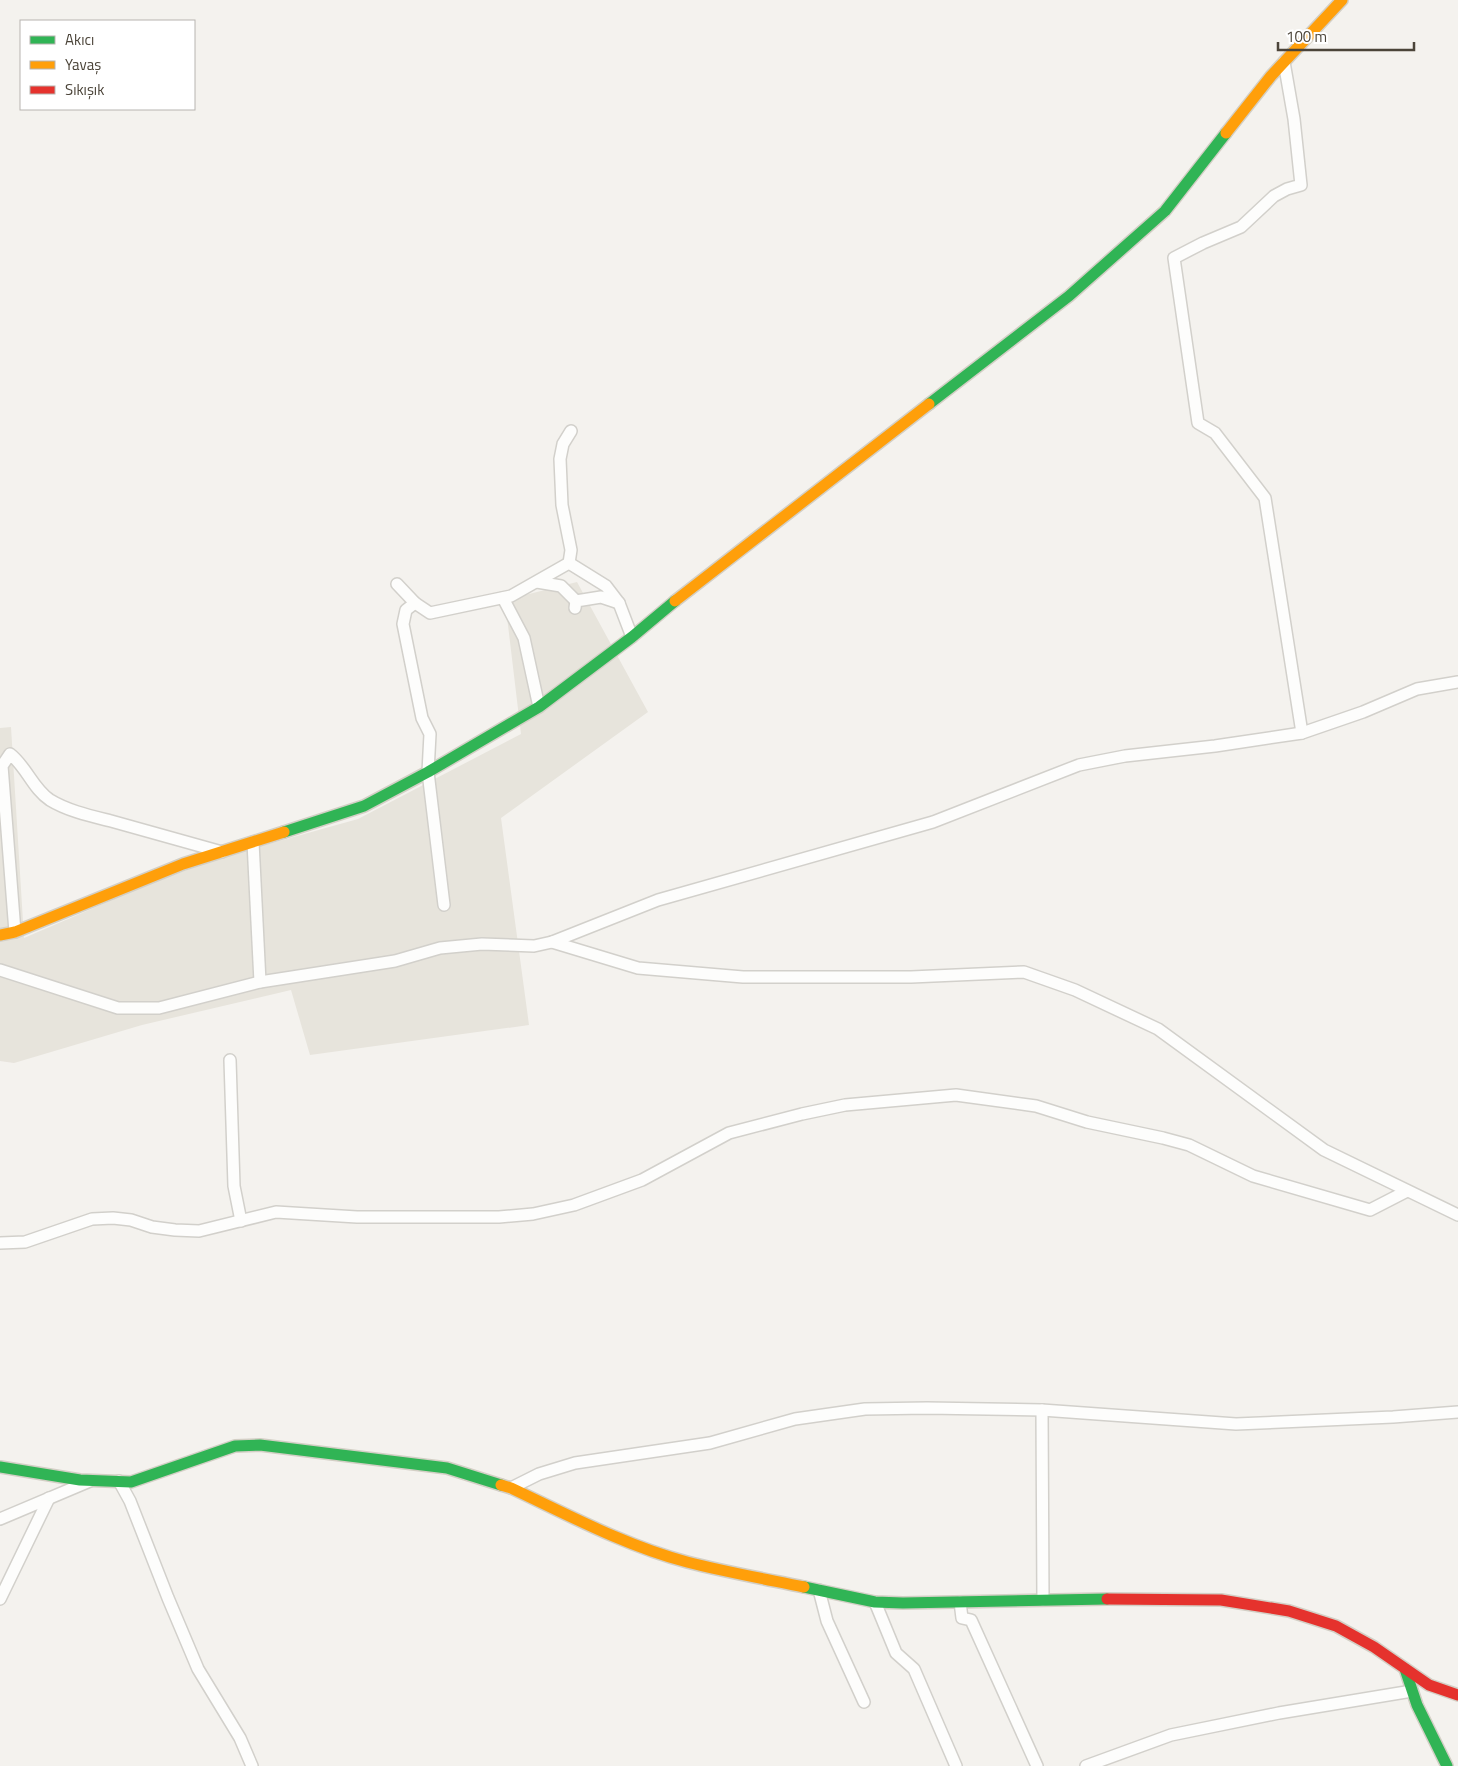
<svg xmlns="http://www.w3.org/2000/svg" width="1458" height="1766" font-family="'Titillium Web',sans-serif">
<rect width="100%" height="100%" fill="#f4f2ee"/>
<!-- residential -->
<polygon fill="#e7e4dc" points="577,582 648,712 501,818 529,1025 310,1055 291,990 142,1025 14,1063 0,1061 0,728 11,727 24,938 149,884 222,857 358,819 521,734 505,600"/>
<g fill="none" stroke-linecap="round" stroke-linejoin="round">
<!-- street casing -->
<g stroke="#d2d0cb" stroke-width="14">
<g id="street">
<polyline points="1284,62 1294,119 1301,185 1287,189 1274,196 1241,227 1203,243 1174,258 1198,423 1215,433 1265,498 1302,733"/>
<polyline points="571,431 563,444 560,459 562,505 571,550 569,563 606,586 619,603 632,637"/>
<polyline points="537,582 561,586 576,601"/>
<polyline points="397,584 415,603 430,613 511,596 569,563"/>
<polyline points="503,598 524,638 539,707"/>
<polyline points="415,603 406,610 403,624 422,718 430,734 428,772 444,905"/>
<polyline points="575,608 576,601 601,597 619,603"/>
<polyline points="253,842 260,982"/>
<path d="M15 932 2 766 10 754C26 766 33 789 50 800 68 811 91 816 111 821 148 831 185 842 222 852"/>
<polyline points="552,942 638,968 743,977 911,977 1024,972 1075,990 1158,1029 1324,1150 1458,1215"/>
<polyline points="0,970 118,1008 159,1008 260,982 395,961 440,948 482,944 534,946 552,942 658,900 933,822 1079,765 1125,756 1215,746 1302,733 1363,712 1417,689 1458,682"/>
<polyline points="230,1060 234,1186 241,1221"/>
<polyline points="0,1243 25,1242 92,1219 113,1218 131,1220 152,1227 175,1230 199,1231 276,1212 357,1217 499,1217 533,1214 574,1205 642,1180 729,1133 802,1114 845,1105 956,1095 1036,1106 1087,1122 1163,1138 1189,1145 1253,1176 1370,1210 1407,1191"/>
<polyline points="1042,1410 1043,1600"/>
<polyline points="119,1481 130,1501 168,1598 198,1669 240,1738 252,1766"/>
<polyline points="511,1488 539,1474 575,1463 710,1443 795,1419 865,1409 927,1408 1042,1410 1236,1424 1393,1417 1458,1412"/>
<polyline points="0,1519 90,1481"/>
<polyline points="819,1590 827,1621 864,1702"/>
<polyline points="0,1599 49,1498"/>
<polyline points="875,1602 896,1653 914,1669 956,1766"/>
<polyline points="960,1602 962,1618 971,1620 1037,1766"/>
<polyline points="1086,1766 1171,1735 1279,1713 1412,1691"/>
</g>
</g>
<!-- fast casing -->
<g stroke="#d3cfc5" stroke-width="14">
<g id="fast">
<polyline points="929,404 1069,296 1165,211 1226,133"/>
<polyline points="284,832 364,806 428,772 539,707 632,637 675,601"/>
<polyline points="0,1467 80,1480 131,1482 235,1446 260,1445 447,1468 501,1485"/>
<polyline points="804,1587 875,1602 903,1603 1107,1599"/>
<polyline points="1405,1669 1417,1705 1447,1766"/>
</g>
</g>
<!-- slow casing -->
<g stroke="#d3cfc5" stroke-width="14">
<g id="slow">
<polyline points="1226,133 1271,76 1342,0"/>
<polyline points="675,601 929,404"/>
<polyline points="0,935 15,932 183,864 284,832"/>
<path d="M501 1485 511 1488C568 1515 626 1546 687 1562 726 1572 765 1579 804 1587"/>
</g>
</g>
<!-- jam casing -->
<g stroke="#d3cfc5" stroke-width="14">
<polyline id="jam" points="1107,1599 1221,1600 1289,1611 1336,1626 1374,1647 1429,1685 1458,1695"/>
</g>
<!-- street -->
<use href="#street" stroke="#fdfdfc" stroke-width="11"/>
<!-- fast -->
<use href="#fast" stroke="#30b455" stroke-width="11"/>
<!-- slow -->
<use href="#slow" stroke="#ff9f0a" stroke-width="11"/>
<!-- jam -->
<use href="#jam" stroke="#e5322d" stroke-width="11"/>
</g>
<!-- legend -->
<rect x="20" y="20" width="175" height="90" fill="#ffffff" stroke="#b7b4b0"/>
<rect x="30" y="36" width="25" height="8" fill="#30b455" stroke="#b7b4b0"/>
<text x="65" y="45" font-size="15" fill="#4b4439">Akıcı</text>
<rect x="30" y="61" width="25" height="8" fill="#ff9f0a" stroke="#b7b4b0"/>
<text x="65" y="70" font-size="15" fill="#4b4439">Yavaş</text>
<rect x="30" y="86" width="25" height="8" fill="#e5322d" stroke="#b7b4b0"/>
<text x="65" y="95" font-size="15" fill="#4b4439">Sıkışık</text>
<!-- scale -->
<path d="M1278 42v8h136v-8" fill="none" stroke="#4b4439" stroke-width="2.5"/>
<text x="1286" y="42" font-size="15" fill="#4b4439" stroke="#ffffff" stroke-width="4" paint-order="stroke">100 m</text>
</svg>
